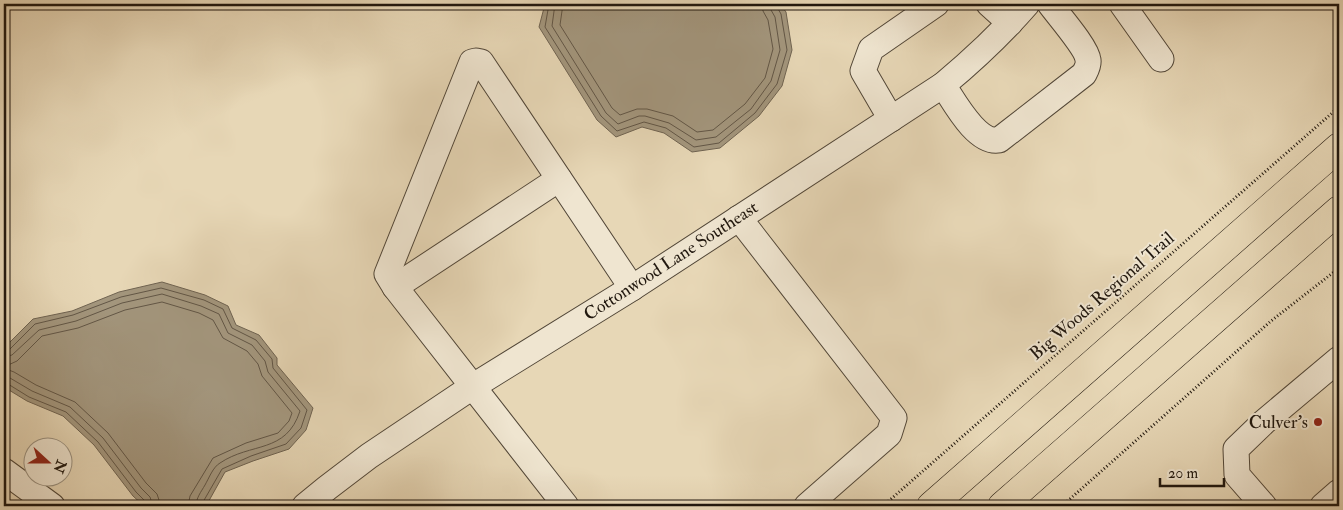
<svg xmlns="http://www.w3.org/2000/svg" width="1343" height="510" font-family="'IM FELL Double Pica',serif">
<rect width="100%" height="100%" fill="#e7d7b6"/>
<filter id="stains"><feTurbulence type="fractalNoise" baseFrequency=".004" numOctaves="4"/><feColorMatrix values="0 0 0 0 .2 0 0 0 0 .09 0 0 0 0 .02 0 0 0 .5 -.17"/></filter>
<radialGradient id="worn" r=".72"><stop offset=".6" stop-color="#630" stop-opacity="0"/><stop offset="1" stop-color="#630" stop-opacity=".3"/></radialGradient>
<!-- water -->
<g fill="#a3967d" stroke="#6f6351">
<polygon points="545,4 780,4 786,12 792,50 782,86 759,116 720,148 692,152 664,133 642,127 616,137 597,120 539,27"/>
<polygon points="162,282 205,295 228,306 236,325 259,335 277,358 277,365 313,408 306,430 289,449 253,461 225,472 206,506 144,506 133,496 94,445 63,416 27,401 4,387 4,348 33,319 72,311 119,292"/>
</g>
<g fill="none" stroke-linecap="round" stroke-linejoin="round">
<!-- shore -->
<g stroke="#625646" stroke-width="1">
<polyline points="549,4 545,27 601,116 617,131 644,122 666,128 694,147 719,143 755,113 777,84 787,50 781,14 777,7 776,4"/>
<polyline points="555,4 552,26 606,113 618,124 639,116 645,116 669,123 696,140 716,137 751,109 771,81 780,50 775,17 771,10 770,4"/>
<polyline points="563,4 560,25 612,108 620,115 637,109 647,109 673,116 697,132 713,130 745,104 765,78 773,49 768,20 763,11 762,4"/>
<polyline points="4,351 9,350 35,324 73,315 121,297 161,288 204,300 223,309 232,328 256,340 272,359 273,368 307,410 301,428 286,444 251,456 222,469 203,502 202,506"/>
<path d="M4 357 12 355 39 330 76 321 122 303 162 294 201 306 219 314 228 333 252 345 265 361 268 372 300 411C286 454 251 442 220 463 213 467 209 478 205 485 201 492 196 498 196 506"/>
<polyline points="4,377 10,378 32,391 70,407 103,438 141,488 150,497 153,506"/>
<polyline points="4,383 8,384 29,397 66,412 98,442 136,492 145,501 147,506"/>
<polyline points="161,506 157,494 146,483 108,433 75,402 36,385 14,372 6,369 6,366 17,361 42,336 78,328 125,310 162,302 199,313 213,320 223,338 247,351 258,364 262,376 292,413 289,421 278,433 246,443 213,458 190,496 188,506"/>
</g>
<!-- minor casing -->
<g stroke="#524738" stroke-width="27">
<g id="minor">
<polyline points="989,4 1010,23"/>
<polyline points="1122,4 1161,59"/>
<path d="M943 85C954 101 976 144 999 140L1084 74C1086 70 1089 65 1088 60 1087 48 1058 15 1050 4"/>
<polyline points="891,119 863,71 871,49 936,4"/>
<polyline points="739,218 894,418 889,434 807,506"/>
<polyline points="395,287 559,179"/>
<polyline points="4,471 52,506"/>
<path d="M305 506 327 488 369 456 472 387 632 288 943 85C973 60 1001 34 1027 4"/>
<polyline points="566,506 395,287 387,274 472,62 476,61 481,62 632,288"/>
<polyline points="1264,506 1237,475 1236,449 1264,422 1339,359"/>
<polyline points="1323,506 1339,492"/>
</g>
</g>
<!-- major casing -->
<g stroke="#20170e" stroke-width="29">
<g id="major">
<polyline points="931,506 1339,147"/>
<polyline points="1002,506 1339,210"/>
</g>
</g>
<!-- path -->
<g stroke="#20170e" stroke-width="3" stroke-dasharray="1 2.5" stroke-linecap="butt">
<polyline points="883,506 1339,107"/>
<polyline points="1062,506 1271,321 1339,268"/>
</g>
<!-- minor -->
<use href="#minor" stroke="#efe5d0" stroke-width="25"/>
<!-- major -->
<use href="#major" stroke="#e7d7b6" stroke-width="28"/>
</g>
<!-- markers -->
<circle fill="#8f2418" stroke="#efe5d0" stroke-width="2" cx="1318" cy="422" r="5"/>
<g text-anchor="middle" dominant-baseline="central" stroke-width="4" stroke-linejoin="round" paint-order="stroke">
<!-- street labels -->
<g font-size="18" fill="#20170e" stroke="#efe5d0">
<text transform="translate(671 261) rotate(-33)">Cottonwood Lane Southeast</text>
<text transform="translate(1102 296) rotate(-41)">Big Woods Regional Trail</text>
</g>
<!-- poi labels -->
<g font-size="18" fill="#20170e" stroke="#efe5d0" text-anchor="end">
<text x="1308" y="422">Culver's</text>
</g>
</g>
<!-- margin -->
<rect width="1343" height="510" fill="none" stroke="#e7d7b6" stroke-width="20"/>
<rect x="5" y="5" width="1333" height="500" fill="none" stroke="#20170e" stroke-width="2.5"/>
<rect x="10" y="10" width="1323" height="490" fill="none" stroke="#20170e"/>
<!-- north arrow -->
<g transform="translate(48 462) rotate(111)"><circle r="24" fill="#efe5d0" stroke="#9c9382"/>
<path d="M0-4L9 19L0 12L-9 19Z" fill="#8f2418"/>
<text y="-8" font-size="14" font-weight="bold" text-anchor="middle" fill="#20170e">N</text>
</g>
<!-- scale -->
<path d="M1160 478v8h64v-8" fill="none" stroke="#20170e" stroke-width="2.5"/>
<text x="1168" y="478" font-size="15" fill="#20170e" stroke="#efe5d0" stroke-width="4" paint-order="stroke">20 m</text>
<rect width="100%" height="100%" filter="url(#stains)"/>
<rect width="100%" height="100%" fill="url(#worn)"/>
</svg>
